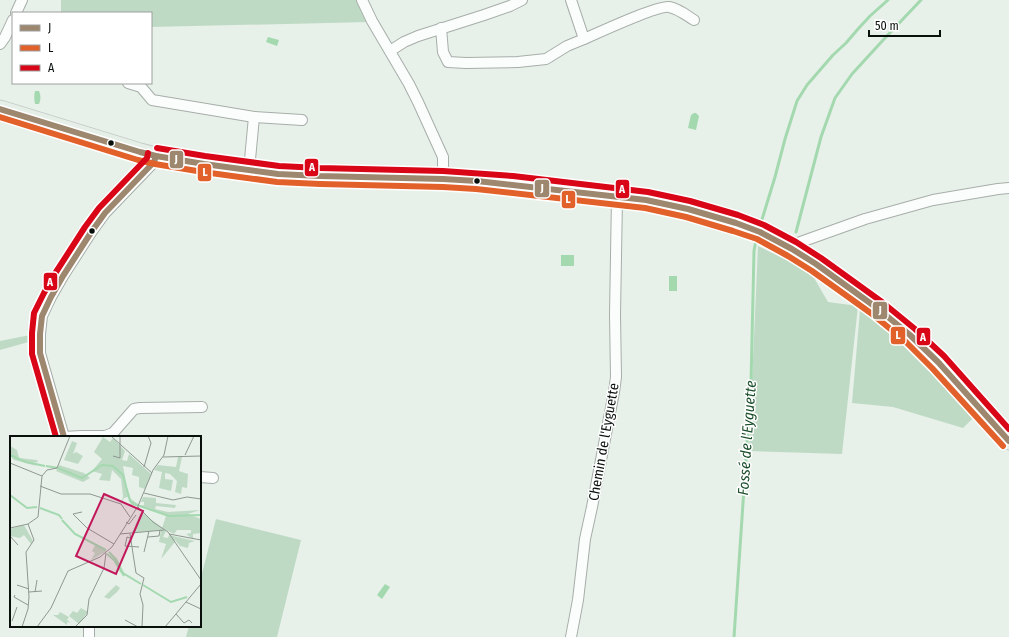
<svg xmlns="http://www.w3.org/2000/svg" width="1009" height="637" font-family="'Fira Sans Condensed',sans-serif">
<rect width="100%" height="100%" fill="#e7f1e9"/>
<!-- green -->
<g fill="#bfdac4">
<polygon points="61,0 359,0 370,22 151,27 151,13 61,13"/>
<polygon points="758,246 810,271 828,302 858,306 842,454 749,451"/>
<polygon points="860,310 911,348 974,417 963,428 893,407 852,403"/>
<polygon points="30,335 32,341 0,350 0,341"/>
<polygon points="216,519 301,540 277,637 186,637 189,626 200,626 200,581"/>
</g>
<!-- water -->
<g fill="#a4d9b0">
<polygon points="268,37 279,40 277,46 266,42"/>
<path d="M35 91H39C41 95 41 100 39 104H35C34 99 34 95 35 91Z"/>
<polygon points="694,113 696,113 699,116 696,130 688,128 691,115"/>
<rect x="561" y="255" width="13" height="11"/>
<rect x="669" y="276" width="8" height="15"/>
<polygon points="385,584 390,587 382,599 377,595"/>
</g>
<g fill="none" stroke-linecap="round" stroke-linejoin="round">
<!-- stream -->
<g stroke="#a4d9b0" stroke-width="3">
<polyline points="760,226 775,177 785,139 797,101 807,85 833,55 846,43 858,29 870,16 888,0"/>
<polyline points="796,232 821,137 835,98 852,74 885,38 921,0"/>
<polyline points="734,637 751,384 754,251 756,240"/>
</g>
<!-- minor casing -->
<g stroke="#a7aea9" stroke-width="12">
<g id="minor">
<polyline points="362,0 372,21 409,84 418,102 443,157 443,179"/>
<polyline points="16,13 22,0"/>
<polyline points="441,28 443,52 448,62 466,63 518,62 546,59 567,46 584,39 571,0"/>
<path d="M584 39C598 33 658 5 669 7 679 9 686 15 694 20"/>
<polyline points="0,44 5,37 13,20"/>
<polyline points="390,51 404,42 418,36 484,15 510,6 522,0"/>
<polyline points="128,83 141,87 152,100 254,117 249,170"/>
<polyline points="254,117 302,120"/>
<polyline points="792,249 794,245 795,244 865,219 933,200 998,189 1009,188"/>
<polyline points="64,437 40,353 40,334 42,316 51,297 63,276 92,231 105,213 154,162 156,156"/>
<polyline points="64,437 81,436 105,436 113,433 134,409 140,408 202,407"/>
<polyline points="200,477 213,478"/>
<polyline points="89,637 89,626"/>
<polyline points="571,637 578,600 585,539 592,507 614,392 616,377 615,315 617,197"/>
</g>
</g>
<!-- primary casing -->
<g stroke="#c5cac6" stroke-width="19">
<polyline id="primary" points="0,109 140,152 156,156 204,164 278,174 320,176 443,179 477,181 646,200 688,209 736,223 760,232 792,249 816,264 877,308 910,335 938,362 1009,441"/>
</g>
<!-- minor -->
<use href="#minor" stroke="#fbfdfc" stroke-width="10"/>
<!-- primary -->
<use href="#primary" stroke="#e5efe8" stroke-width="17"/>
<!-- bus-1 casing -->
<g stroke="#fff" stroke-width="9">
<g id="bus-1">
<polyline points="0,109 140,152 156,156 204,164 278,174 320,176 443,179 477,181 646,200 688,209 736,223 760,232 792,249 816,264 877,308 910,335 938,362 1009,441"/>
<polyline points="64,437 40,353 40,334 42,316 51,297 63,276 92,231 105,213 154,162 156,156"/>
</g>
</g>
<!-- bus-2 casing -->
<g stroke="#fff" stroke-width="9">
<polyline id="bus-2" points="0,117 138,160 155,164 203,172 277,182 320,184 443,187 476,189 645,208 686,217 733,231 757,239 788,256 812,271 872,314 905,341 932,368 1003,446"/>
</g>
<!-- bus-3 casing -->
<g stroke="#fff" stroke-width="9">
<g id="bus-3">
<polyline points="157,148 205,156 279,166 320,168 443,171 513,176 648,192 690,201 738,215 764,225 796,242 821,258 882,302 915,329 944,356 1009,429"/>
<polyline points="56,437 32,354 32,333 34,313 44,293 56,272 85,227 99,208 147,158 148,153"/>
</g>
</g>
<!-- bus-1 -->
<use href="#bus-1" stroke="#9d876e" stroke-width="6"/>
<!-- bus-2 -->
<use href="#bus-2" stroke="#e2612b" stroke-width="6"/>
<!-- bus-3 -->
<use href="#bus-3" stroke="#d90618" stroke-width="6"/>
</g>
<!-- markers -->
<g fill="#090f0a" stroke="#fff" stroke-width="1.5">
<circle cx="111" cy="143" r="3.5"/>
<circle cx="477" cy="181" r="3.5"/>
<circle cx="92" cy="231" r="3.5"/>
</g>
<g text-anchor="middle" dominant-baseline="central" stroke-width="3" stroke-linejoin="round" paint-order="stroke">
<!-- street labels -->
<g font-size="14" fill="#090f0a" stroke="#fff">
<text transform="translate(604 442) rotate(-80)">Chemin de l'Eyguette</text>
</g>
<!-- water labels -->
<g font-size="15" font-style="italic" fill="#1b4e2a" stroke="#fff">
<text transform="translate(747 438) rotate(-86)">Fossé de l'Eyguette</text>
</g>
</g>
<!-- overview -->
<g transform="translate(10 436)">
<rect width="191" height="191" fill="#e7f1e9"/>
<path d="M93 1 100 6 103 2 115 15 112 24 117 25 119 18 141 38 135 53 129 51V41L122 39 123 32 113 30 117 52 121 63 128 68 126 70 121 69 118 61 114 62 111 68 113 60 111 43 102 34 100 45 89 44 92 38 82 35 92 23 84 16ZM62 5 67 7 63 18 66 16 73 20 68 28 54 24ZM0 10 7 14 9 22 27 24 28 26 22 27 27 30 4 24 0 19ZM168 21H172L169 35 178 38 177 52 172 51 171 58 165 56 167 45 160 38 155 37V43L163 44 161 55 149 52 152 36 144 34 148 29 166 31ZM49 29 74 37 80 42 73 46 46 35ZM133 61 146 62V67L166 69 165 72 146 70 145 73 158 76 190 74 178 78 191 83V97L183 98V103L176 98 181 97V94H167L164 98 152 92 156 80 129 70 134 69V66H131ZM133 77 156 95 153 101 158 102 159 99 185 105 179 107 178 112 170 110 164 103 165 106 151 123 156 108 149 106 151 94 122 97 130 78ZM14 89 23 105 21 108 14 99 10 102 0 100V93ZM85 109 97 115 81 124 85 117 82 115ZM106 149 110 152 107 156 99 163 94 161ZM71 172 78 176 69 188 59 180 63 175 67 177ZM50 176 59 181 57 184 61 187 57 186V189L43 179H48Z" fill="#bfdac4"/>
<path fill="none" stroke="#a4d9b0" stroke-width="2" d="M0 19 16 26 35 30M36 30 48 32 72 42 92 29 103 30 113 39 120 65 124 68 159 80 191 79M0 59 17 72 27 71M30 72 49 79 52 83M52 84 65 98 96 114M99 116 106 123 113 137 131 148M97 118 104 124 114 140M133 149 161 166 177 161"/>
<path fill="none" stroke="#8e9790" stroke-width="1" d="M101 0 142 37M175 19 184 0M103 20 110 22V0M153 21 191 20M0 27 32 40M134 31 141 7 138 0M30 50 51 58H80L111 68 120 81M134 57 163 64 177 61 191 63M128 71 143 86 158 96 191 144M72 76 63 78 77 92 104 108M116 86 119 88 126 79M0 92 18 88M110 98 154 94M120 98 126 137 134 142 130 158 133 169 132 191M159 98 191 104M0 100 8 109M138 101 149 100 150 94M120 102 117 101 115 110 129 111M134 116 139 95M7 149 19 153M19 156 32 155M25 156 27 144M5 159 4 161 18 169M176 166 191 173M166 178 174 187 179 184 182 187M115 184 128 191M2 185 7 171M12 191 18 173 19 161 16 116 24 104 18 88 28 81 32 40 37 34 47 32 60 0M27 191 41 172 58 135 90 121 102 111 128 70 143 34 154 19 158 0M65 191 77 179 79 163 94 132 96 117M155 191 191 148"/>
<path fill="#c2185b" fill-opacity="0.15" stroke="#c2185b" stroke-width="2" d="M94 58 133 75 106 138 66 120Z"/>
<rect width="191" height="191" fill="none" stroke="#090f0a" stroke-width="2"/>
</g>
<g stroke="#fff" stroke-width="1.5">
<rect x="169" y="150" width="15" height="19" rx="4" fill="#9d876e"/>
<rect x="304" y="158" width="15" height="19" rx="4" fill="#d90618"/>
<rect x="197" y="163" width="15" height="19" rx="4" fill="#e2612b"/>
<rect x="534" y="179" width="16" height="19" rx="4" fill="#9d876e"/>
<rect x="615" y="179" width="15" height="20" rx="4" fill="#d90618"/>
<rect x="561" y="190" width="15" height="19" rx="4" fill="#e2612b"/>
<rect x="43" y="272" width="15" height="19" rx="4" fill="#d90618"/>
<rect x="872" y="301" width="16" height="19" rx="4" fill="#9d876e"/>
<rect x="890" y="326" width="16" height="19" rx="4" fill="#e2612b"/>
<rect x="916" y="327" width="15" height="19" rx="4" fill="#d90618"/>
</g>
<g font-size="11" text-anchor="middle" font-weight="bold" fill="#fff">
<text x="176" y="163">J</text>
<text x="312" y="171">A</text>
<text x="205" y="176">L</text>
<text x="542" y="192">J</text>
<text x="622" y="193">A</text>
<text x="568" y="203">L</text>
<text x="50" y="286">A</text>
<text x="880" y="314">J</text>
<text x="898" y="339">L</text>
<text x="923" y="341">A</text>
</g>
<!-- legend -->
<rect x="12" y="12" width="140" height="72" fill="#ffffff" stroke="#9d9f9d"/>
<rect x="20" y="25" width="20" height="6" fill="#9d876e" stroke="#9d9f9d"/>
<text x="48" y="32" font-size="12" fill="#090f0a">J</text>
<rect x="20" y="45" width="20" height="6" fill="#e2612b" stroke="#9d9f9d"/>
<text x="48" y="52" font-size="12" fill="#090f0a">L</text>
<rect x="20" y="65" width="20" height="6" fill="#d90618" stroke="#9d9f9d"/>
<text x="48" y="72" font-size="12" fill="#090f0a">A</text>
<!-- scale -->
<path d="M869 30v6h71v-6" fill="none" stroke="#090f0a" stroke-width="2"/>
<text x="875" y="30" font-size="12" fill="#090f0a" stroke="#ffffff" stroke-width="3" paint-order="stroke">50 m</text>
</svg>
